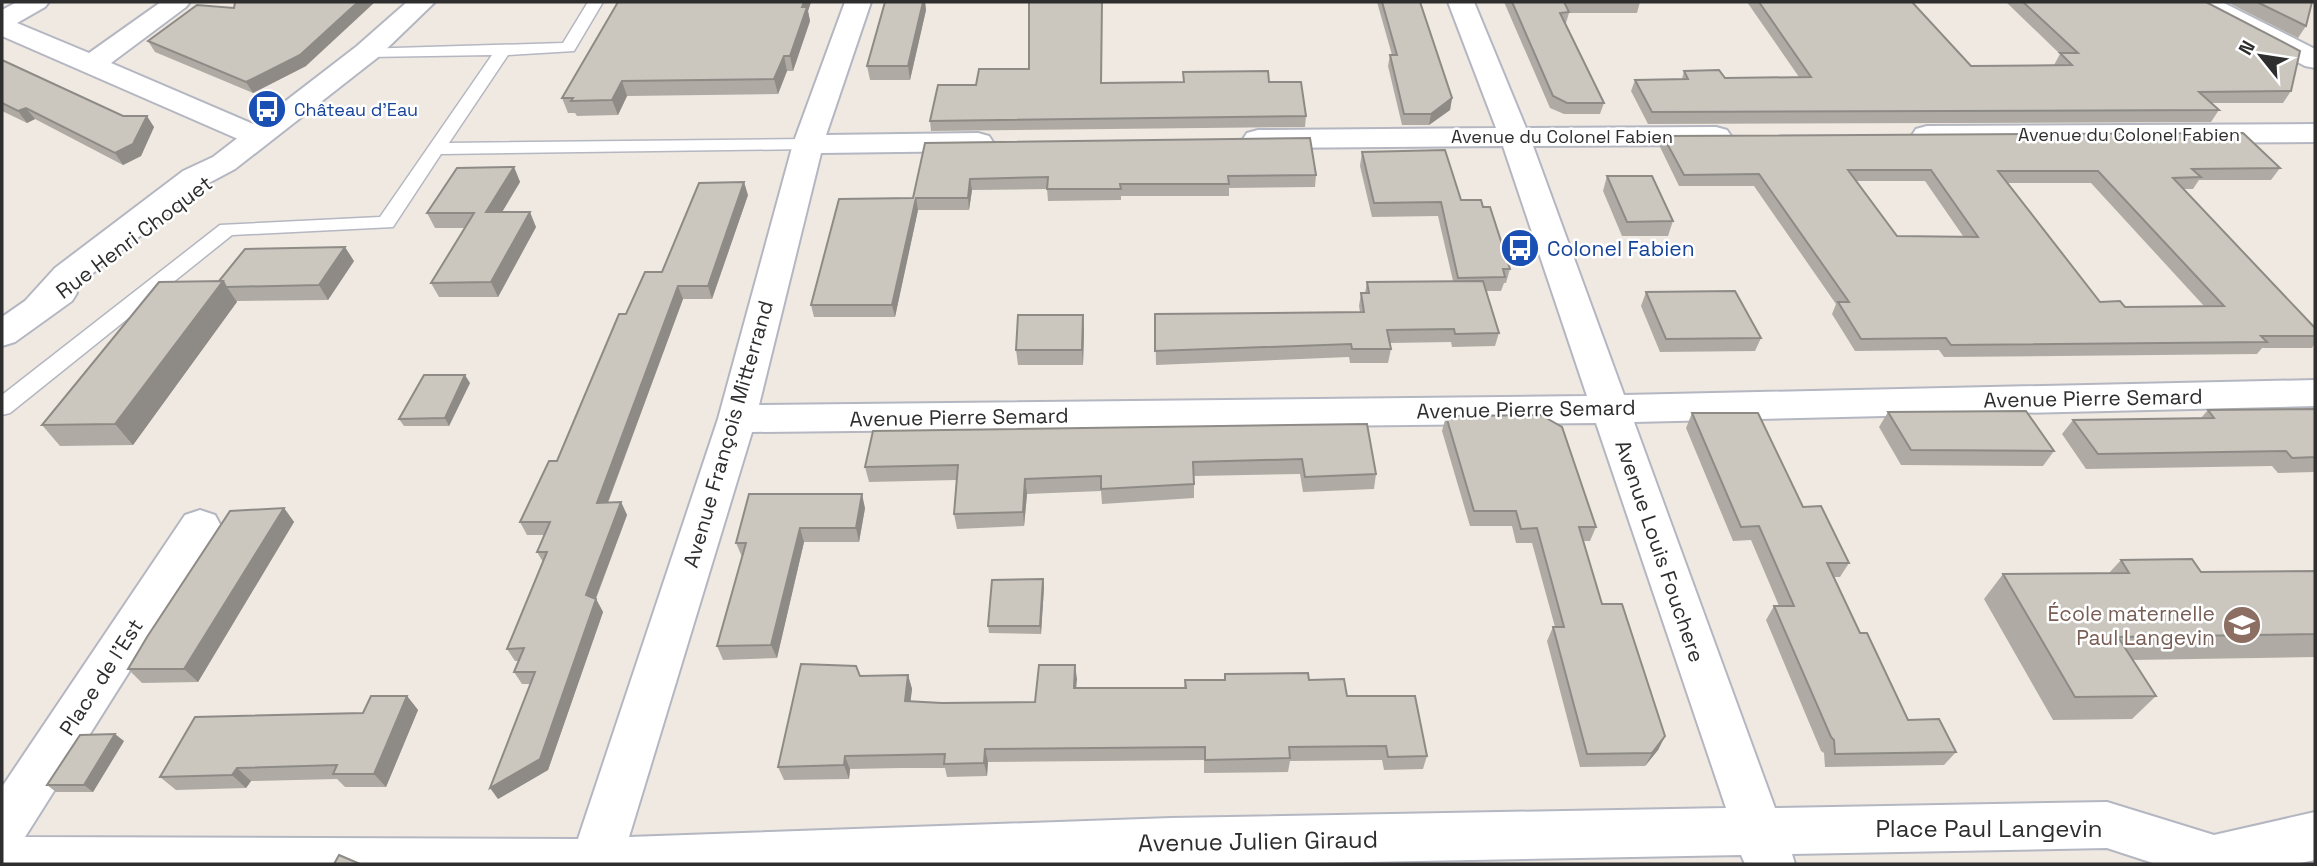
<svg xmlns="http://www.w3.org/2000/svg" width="2317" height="866" font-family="'Space Grotesk',sans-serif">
<rect width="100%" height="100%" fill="#efe9e1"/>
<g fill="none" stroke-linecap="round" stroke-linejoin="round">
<!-- service casing -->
<g stroke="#b4b7c1" stroke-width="3">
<polygon id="service" points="588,2 603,2 574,51 508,55 449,143 808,139 817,144 808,149 441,154 393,227 232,235 10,413 2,415 2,395 220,225 380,217 492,55 367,57 359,52 361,49 563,43"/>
</g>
<!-- minor casing -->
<g stroke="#b4b7c1" stroke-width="4">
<g id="minor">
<polygon points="17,2 49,2 45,7 17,23 89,53 161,2 190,2 186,7 111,63 267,130 271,136 267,142 256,145 245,142 2,36 2,10"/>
<path d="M845 2H871L826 135 978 133 989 136 993 142 989 148 978 151 821 153 759 405 1587 396 1503 146 1258 148 1247 145 1243 139 1247 133 1258 130 1496 128 1448 2H1474L1526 128 1716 127 1727 130 1731 136 1727 142 1716 145 1533 146 1624 395 2315 380V406L1634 422 1775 808 2107 802 2214 835 2315 812V860L2295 864H2156L2107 848 1792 854 1795 864H1745L1741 855 1254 864H2V787L185 515 200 510 215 515 221 526 25 837 578 839 718 419 793 144ZM1596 423 1726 808 1171 818 629 837 752 432Z"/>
<polygon points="2315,124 2315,142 1927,144 1916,141 1912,135 1916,129 1927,126"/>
</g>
</g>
<!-- tertiary casing -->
<g stroke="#b4b7c1" stroke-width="4">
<g id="tertiary">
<polygon points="407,2 435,2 377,58 235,169 205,185 79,284 74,289 77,293 72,301 15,342 2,346 2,317 25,301 55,268 183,171 213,157 357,46"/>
<polygon points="2190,2 2222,2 2315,49 2315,68 2305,66 2194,7"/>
</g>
</g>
<!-- service -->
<use href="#service" fill="#fff" fill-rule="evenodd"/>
<!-- minor -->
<use href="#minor" fill="#fff" fill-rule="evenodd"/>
<!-- tertiary -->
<use href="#tertiary" fill="#fff" fill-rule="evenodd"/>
</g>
<!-- wall -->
<g fill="#afaba4" fill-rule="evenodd">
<polygon points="618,2 811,2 808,11 810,21 793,71 787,71 778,94 627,96 618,115 577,116 575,113 568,113 562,98"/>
<polygon points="885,2 925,2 926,10 910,80 870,80 867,66"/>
<polygon points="1377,2 1420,2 1452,98 1450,110 1429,125 1402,125 1388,66 1390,55 1392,55"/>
<polygon points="1504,2 1640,2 1637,13 1569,13 1566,23 1565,24 1604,103 1600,114 1564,114 1550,108"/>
<polygon points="1747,2 1912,2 1971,66 2054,65 2060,54 2006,2 2206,2 2291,91 2283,103 2211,103 2219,110 2211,122 1648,124 1631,91 1635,80 1682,79 1684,71 1725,78 1799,77"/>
<polygon points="2227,2 2313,2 2311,4 2306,26 2298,38"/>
<polygon points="148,41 306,66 253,93 155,52"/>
<polygon points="2,60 123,116 154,127 141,156 123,165 35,119 27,123 2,111"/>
<polygon points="1183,72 1269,82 1306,116 1305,127 931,131 930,121 1101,83 1183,82"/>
<path d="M1663 136 2280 168 2271 180H2199L2193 189H2183L2315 328V343L2312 348H2262L2257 354 1944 357 1939 350 1855 351 1832 314 1836 304 1754 186H1679L1660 147ZM1856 181H1925L1963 236H1897ZM2008 183H2091L2204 306 2125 307 2100 302Z"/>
<polygon points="925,143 1316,175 1315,187 1229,188 1229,196 1121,196 1121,200 1048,201 1047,189 972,190 969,210 918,210 895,317 814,317 811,305 913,198"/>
<polygon points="1362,152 1461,200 1483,207 1510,269 1506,283 1504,283 1501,291 1486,291 1499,333 1495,346 1452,347 1451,342 1390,343 1391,349 1388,363 1350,363 1349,357 1156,365 1155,314 1360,312 1359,306 1361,293 1365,293 1367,282 1453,281 1438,216 1372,217 1360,166"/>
<polygon points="514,167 520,182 502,212 536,227 498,297 439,297 431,283 465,228 435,228 427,213"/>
<polygon points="1607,176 1673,221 1668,236 1622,236 1603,191"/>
<polygon points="748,195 712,299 683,299 608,503 621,502 627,515 596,599 603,612 548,770 498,799 530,684 522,684 514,672 519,661 515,661 507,649 543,562 537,552 544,535 527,535 520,522 557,461 626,314 662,272"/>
<polygon points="354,261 328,300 237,301 133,445 60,446 42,425 219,281"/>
<polygon points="1646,292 1761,338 1755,351 1660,352 1641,306"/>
<polygon points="1083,315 1084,330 1083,365 1018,365 1016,350"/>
<polygon points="470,383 449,426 404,426 399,419"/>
<polygon points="2315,409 2315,472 2278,473 2272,466 2086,469 2062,434 2073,420 2201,418 2208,410"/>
<polygon points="1888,412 2054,451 2043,466 1901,465 1879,427"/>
<polygon points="1692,413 1803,507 1849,563 1840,577 1834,577 1860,633 1908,720 1956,752 1944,765 1825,767 1824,753 1821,751 1766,620 1774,606 1779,606 1751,540 1733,541 1686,428"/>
<polygon points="1446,416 1596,527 1590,541 1583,541 1602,604 1665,736 1658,750 1645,766 1580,767 1547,641 1553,627 1555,627 1532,543 1516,543 1512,526 1470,526 1442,431"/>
<polygon points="1367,424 1376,474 1374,489 1303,492 1300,474 1194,476 1194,498 1102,504 1101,491 1027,494 1024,526 957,529 954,514 957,480 869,482 865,467"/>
<polygon points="284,508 294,522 198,682 142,683 128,669"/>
<polygon points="865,508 859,542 804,542 777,658 723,660 717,646 742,557 736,543"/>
<polygon points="2121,560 2201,572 2315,571 2315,657 2132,660 2156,696 2132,719 2053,720 1984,599 2003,574 2109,573"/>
<polygon points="1043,579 1044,587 1041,634 989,633 988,626"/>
<polygon points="1075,665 1076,688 1184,688 1185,680 1225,680 1225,674 1309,680 1347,696 1427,756 1423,769 1384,770 1382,760 1290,761 1288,772 1204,773 1204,760 988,762 987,776 947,777 945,768 901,768 850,769 849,779 784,780 778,767 860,676 908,675 912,689 910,701 942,703 1035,702"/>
<polygon points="407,696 418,710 386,787 345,787 337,779 251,781 246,788 176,790 160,777 363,713"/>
<polygon points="124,741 93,792 56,792 47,785"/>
</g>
<!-- shaded-wall -->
<g fill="#8e8b86">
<polygon points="358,2 375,2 306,66 253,93 246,82"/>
<polygon points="804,2 811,2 808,11 810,21 793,71 790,56"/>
<polygon points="923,2 925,2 926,10 910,80 908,66"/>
<polygon points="784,56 787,71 778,94 774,79"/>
<polygon points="622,81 627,96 618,115 612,100"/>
<polygon points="1452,98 1450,110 1429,125 1431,114"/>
<polygon points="26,108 35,119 27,123 18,111"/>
<polygon points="147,116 154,127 141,156 123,165 115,153"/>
<polygon points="514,167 520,182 493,227 486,212"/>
<polygon points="970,179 972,190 969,210 968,198"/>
<polygon points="744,182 748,195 712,299 708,286"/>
<polygon points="916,198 918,210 895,317 892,305"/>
<polygon points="530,212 536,227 498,297 491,282"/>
<polygon points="345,247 354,261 328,300 319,285"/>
<polygon points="223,281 237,302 133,445 115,424"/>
<polygon points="678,286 683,299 603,515 597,503"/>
<polygon points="1083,315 1084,330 1083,365 1082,350"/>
<polygon points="465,375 470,383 449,426 445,418"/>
<polygon points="1025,479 1027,494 1024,526 1023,512"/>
<polygon points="862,494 865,508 859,542 856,528"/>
<polygon points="621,502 627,515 592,608 586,595"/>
<polygon points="284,508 294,522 198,682 184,669"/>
<polygon points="800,528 804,542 777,658 771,645"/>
<polygon points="1043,579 1044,587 1041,634 1040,626"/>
<polygon points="596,599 603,612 548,770 498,799 490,788"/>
<polygon points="1075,665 1077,679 1075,702 1074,688"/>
<polygon points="908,675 912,689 909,715 905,701"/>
<polygon points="407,696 418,710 386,787 374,774"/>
<polygon points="115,734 124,741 93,792 84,785"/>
<polygon points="1665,736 1658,750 1645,766 1652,753"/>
<polygon points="985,749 988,762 987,776 984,763"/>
<polygon points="845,756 850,769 849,779 844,765"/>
<polygon points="237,768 251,781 246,788 232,775"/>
</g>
<!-- building -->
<g fill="#cbc7bf" stroke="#8e8b86" stroke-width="2" fill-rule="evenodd">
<polygon points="235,2 358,2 300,55 246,82 148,41 197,5 234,8"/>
<polygon points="618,2 804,2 802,7 807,7 790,56 784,56 774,79 622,81 612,100 571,101 573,98 562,98"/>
<polygon points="885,2 923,2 908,66 867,66"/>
<polygon points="1029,2 1102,2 1101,83 1184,82 1183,72 1268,71 1269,82 1301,82 1306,116 930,121 938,85 976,85 979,69 1029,69"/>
<polygon points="1382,2 1420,2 1452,98 1431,114 1404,114 1390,55 1397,55"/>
<polygon points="1512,2 1640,2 1564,2 1569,12 1560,13 1604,103 1567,103 1553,96"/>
<polygon points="1759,2 1912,2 1971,66 2072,65 2060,53 2078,53 2023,2 2206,2 2300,51 2291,91 2199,92 2219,110 1652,112 1635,80 1688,79 1684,71 1719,70 1725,78 1811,77"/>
<polygon points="2257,2 2312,2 2306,26"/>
<polygon points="2,60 123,116 147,116 133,144 115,153 26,108 18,111 2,103"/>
<path d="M2243 133 2280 168 2192 169 2201 177 2173 178 2315 328V336H2261L2267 342 1951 345 1946 338 1861 339 1838 302H1849L1759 174 1684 175 1663 136ZM1848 170H1931L1978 237 1897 236ZM1998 171H2098L2224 306 2125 307 2120 301 2100 302Z"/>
<polygon points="1310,138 1316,175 1228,176 1229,184 1120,184 1121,189 1047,189 1048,177 970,179 968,198 916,198 892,305 811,305 839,199 913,198 925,143"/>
<polygon points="1445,150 1461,200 1481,200 1483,207 1490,207 1510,269 1503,269 1505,277 1458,278 1441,202 1374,203 1362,152"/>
<polygon points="514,167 486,212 530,212 491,282 431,283 474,213 427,213 457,168"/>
<polygon points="1607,176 1652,176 1673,221 1627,222"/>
<polygon points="744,182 708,286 678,286 597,503 621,502 586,595 596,599 540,759 490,788 535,672 514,672 524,648 507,649 547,552 537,552 550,522 520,522 549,461 557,461 619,314 626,314 645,272 662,272 699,183"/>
<polygon points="345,247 319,285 226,287 223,281 219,281 245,249"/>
<polygon points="223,281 115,424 42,425 159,282"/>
<polygon points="1483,281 1499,333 1455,334 1454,329 1387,330 1391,349 1352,349 1351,344 1155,351 1155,314 1364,312 1361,293 1369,293 1367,282"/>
<polygon points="1735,291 1761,338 1666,339 1646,292"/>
<polygon points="1018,315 1083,315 1082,350 1016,350"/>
<polygon points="424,375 465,375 445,418 399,419"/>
<polygon points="2315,409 2315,457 2292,458 2286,451 2098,454 2073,420 2214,418 2208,410"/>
<polygon points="2026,411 2054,451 1911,450 1888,412"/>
<polygon points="1692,413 1758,413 1803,507 1821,506 1849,563 1827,563 1860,633 1867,633 1908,720 1939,719 1956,752 1835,754 1834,740 1831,737 1774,606 1794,606 1759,526 1741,527"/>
<polygon points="1541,415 1562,427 1596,527 1579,527 1602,604 1622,604 1665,736 1652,753 1587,754 1553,627 1564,627 1537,528 1521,529 1516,511 1474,511 1446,416"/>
<polygon points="1367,424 1376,474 1305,477 1302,459 1193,462 1194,484 1101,489 1101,476 1025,479 1023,512 954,514 958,465 865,467 873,431"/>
<polygon points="749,494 862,494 856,528 800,528 771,645 717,646 746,543 736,543"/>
<polygon points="284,508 184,669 128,669 147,637 230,511"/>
<polygon points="2192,559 2201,572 2315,571 2315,634 2118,637 2156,696 2075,697 2003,574 2129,573 2121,560"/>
<polygon points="1043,579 1040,626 988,626 992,580"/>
<polygon points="801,664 856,666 860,676 908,675 905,701 942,703 1035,702 1039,665 1075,665 1074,688 1186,688 1185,680 1225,680 1225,674 1308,673 1309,680 1344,679 1347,696 1415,696 1427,756 1388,757 1386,746 1289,747 1290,758 1205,760 1205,747 985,749 984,763 944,764 945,754 897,755 845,756 844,765 778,767"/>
<polygon points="371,696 407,696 374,774 333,774 337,765 237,768 232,775 160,777 195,717 363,713"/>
<polygon points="115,734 84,785 47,785 80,735"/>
<polygon points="339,855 360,864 334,864"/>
</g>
<!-- icons -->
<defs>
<g id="bus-disc" transform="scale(2.0125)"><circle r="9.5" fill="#1a4fb4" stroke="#fff"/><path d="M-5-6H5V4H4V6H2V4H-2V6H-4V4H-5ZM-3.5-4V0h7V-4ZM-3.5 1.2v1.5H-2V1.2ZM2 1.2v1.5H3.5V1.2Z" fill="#fff"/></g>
<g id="school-disc" transform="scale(2.0125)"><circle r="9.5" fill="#8d6e63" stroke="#fff"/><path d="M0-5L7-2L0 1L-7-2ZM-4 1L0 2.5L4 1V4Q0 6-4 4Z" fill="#fff"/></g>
</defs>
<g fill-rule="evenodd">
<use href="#bus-disc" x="267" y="109"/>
<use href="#bus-disc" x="1520" y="248"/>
<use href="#school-disc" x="2242" y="625"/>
</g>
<g text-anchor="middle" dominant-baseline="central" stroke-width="5" stroke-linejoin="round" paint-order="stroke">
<!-- far-transit labels -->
<g font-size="18" fill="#164399" stroke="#fff" text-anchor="start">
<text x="294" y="109">Château d'Eau</text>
</g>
<!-- far-street labels -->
<g font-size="18" fill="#2e2e2e" stroke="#fff">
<text x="2129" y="134">Avenue du Colonel Fabien</text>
<text x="1562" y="136">Avenue du Colonel Fabien</text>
</g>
<!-- street labels -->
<g font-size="21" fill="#2e2e2e" stroke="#fff">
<text transform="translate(134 237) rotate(-37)">Rue Henri Choquet</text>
<text transform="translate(2093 398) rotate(-1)">Avenue Pierre Semard</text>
<text transform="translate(1526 409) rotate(-1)">Avenue Pierre Semard</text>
<text transform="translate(959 417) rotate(-1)">Avenue Pierre Semard</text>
<text transform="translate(728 434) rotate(-74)">Avenue François Mitterrand</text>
<text transform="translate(1660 551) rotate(71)">Avenue Louis Fouchere</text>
<text transform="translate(101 677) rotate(-57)">Place de l'Est</text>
</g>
<!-- transit labels -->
<g font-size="21" fill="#164399" stroke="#fff" text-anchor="start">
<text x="1547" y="248">Colonel Fabien</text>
</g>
<!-- education labels -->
<g font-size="21" fill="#785e54" stroke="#fff" text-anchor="end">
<text x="2215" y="613">École maternelle<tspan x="2215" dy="24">Paul Langevin</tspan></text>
</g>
<!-- near-street labels -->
<g font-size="24" fill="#2e2e2e" stroke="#fff">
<text x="1989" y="828">Place Paul Langevin</text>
<text transform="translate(1258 841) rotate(-1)">Avenue Julien Giraud</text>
</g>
</g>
<!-- border -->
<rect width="2317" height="866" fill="none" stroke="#2e2e2e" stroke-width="7"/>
<!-- north arrow -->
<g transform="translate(2261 56) rotate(300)" stroke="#ffffff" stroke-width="5" paint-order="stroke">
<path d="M0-5L12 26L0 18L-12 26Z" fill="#2e2e2e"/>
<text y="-10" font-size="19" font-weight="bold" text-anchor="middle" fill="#2e2e2e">N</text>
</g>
</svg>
